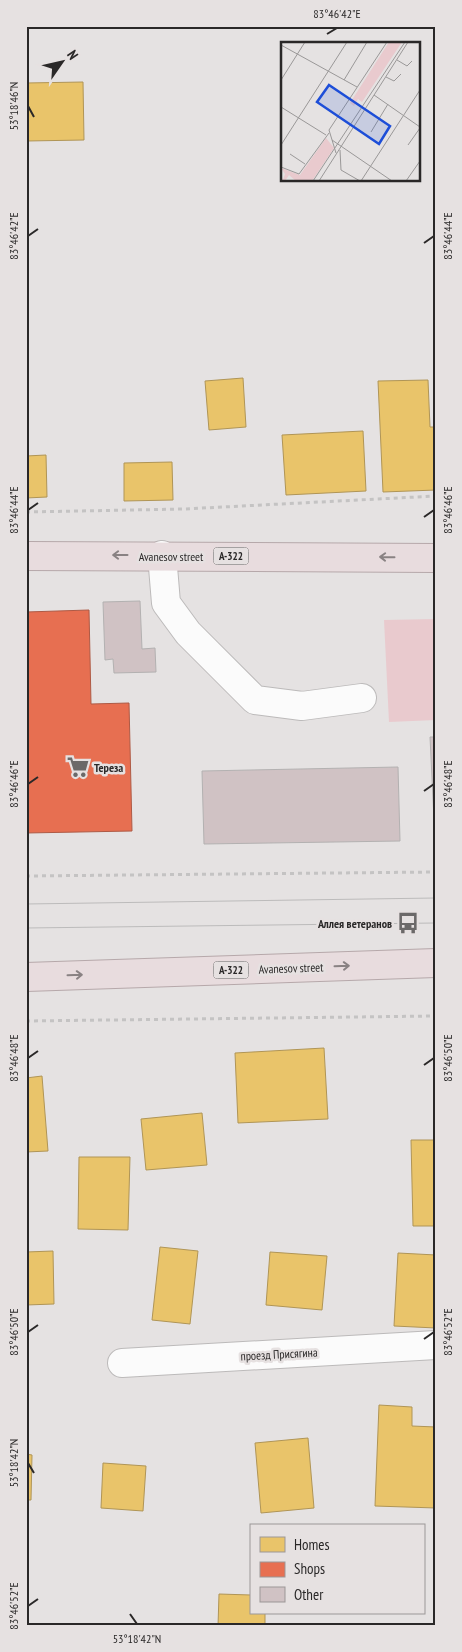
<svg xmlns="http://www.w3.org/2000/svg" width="462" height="1652" font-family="'PT Sans Narrow',sans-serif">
<rect width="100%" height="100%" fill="#e5e2e2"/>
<!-- green -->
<polygon fill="#e9cace" points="436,619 436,720 389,722 384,620"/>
<!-- homes -->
<g fill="#e9c46a" stroke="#b09556">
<polygon points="83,82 84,140 27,141 26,83"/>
<polygon points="243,378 246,427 209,430 205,381"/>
<polygon points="428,380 430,427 436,427 436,490 383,492 378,381"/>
<polygon points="363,431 366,491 286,495 282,435"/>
<polygon points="46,455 47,497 26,498 26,456"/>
<polygon points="172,462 173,500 124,501 124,463"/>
<polygon points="324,1048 328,1119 238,1123 235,1053"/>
<polygon points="42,1076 48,1151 26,1152 26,1078"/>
<polygon points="202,1113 207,1165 146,1170 141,1119"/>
<polygon points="411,1140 436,1140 436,1226 413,1226"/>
<polygon points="79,1157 130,1157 128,1230 78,1229"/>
<polygon points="160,1247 198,1251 190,1324 152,1320"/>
<polygon points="53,1251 54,1304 26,1305 26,1252"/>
<polygon points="270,1252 327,1256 322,1310 266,1305"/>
<polygon points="398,1253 436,1255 436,1328 394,1326"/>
<polygon points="379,1405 412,1407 412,1426 436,1427 436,1508 375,1506"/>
<polygon points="308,1438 314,1508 261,1513 255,1443"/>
<polygon points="26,1454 32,1455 31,1500 26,1500"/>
<polygon points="103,1463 146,1466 143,1511 101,1508"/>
<polygon points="219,1594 251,1595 251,1613 265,1613 265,1626 218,1626"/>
</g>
<!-- shops -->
<polygon fill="#e76f51" stroke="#ae5a45" points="89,610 91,704 129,703 132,831 26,833 26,612"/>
<!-- building -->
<g fill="#d0c2c4" stroke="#b3b1b1">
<polygon points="140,601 142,649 155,648 156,672 114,673 113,659 105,660 103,602"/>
<polygon points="430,737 436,737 436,840 435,840"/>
<polygon points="398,767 400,841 204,844 202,771"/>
</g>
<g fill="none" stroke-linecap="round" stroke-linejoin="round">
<!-- minor casing -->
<g stroke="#bcbaba" stroke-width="30">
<g id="minor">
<polyline points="162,555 166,603 188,633 255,700 302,706 362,698"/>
<polyline points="122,1363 436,1345"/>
</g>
</g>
<!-- highway casing -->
<g stroke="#b6a8aa" stroke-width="30">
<g id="highway">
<polyline points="26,556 436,558"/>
<polyline points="26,977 436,963"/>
</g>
</g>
<!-- path -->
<g stroke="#c4c3c3" stroke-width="3" stroke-dasharray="4 4" stroke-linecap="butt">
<polyline points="26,512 184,509 436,496"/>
<polyline points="26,876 436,872"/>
<polyline points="26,1021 436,1016"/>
</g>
<!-- minor -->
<use href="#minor" stroke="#fbfbfb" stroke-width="28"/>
<!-- highway -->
<use href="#highway" stroke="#e8dcde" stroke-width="28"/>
<!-- tram -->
<g stroke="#bcbbbb" stroke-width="1">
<polyline points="26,904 436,898"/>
<polyline points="26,928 436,923"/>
</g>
</g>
<!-- one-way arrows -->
<defs><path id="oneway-shaft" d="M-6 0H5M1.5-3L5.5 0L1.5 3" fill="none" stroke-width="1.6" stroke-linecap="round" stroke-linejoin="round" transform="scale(1.25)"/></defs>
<g stroke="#898283">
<use href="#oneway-shaft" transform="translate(120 555) rotate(180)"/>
<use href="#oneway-shaft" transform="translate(387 557) rotate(-179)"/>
<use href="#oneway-shaft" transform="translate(342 966) rotate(-2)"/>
<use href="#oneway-shaft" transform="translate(75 975) rotate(-2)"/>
</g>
<!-- ticks -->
<path fill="none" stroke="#2a2828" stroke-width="2" d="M327 34 337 28M28 106 34 117M28 236 38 229M424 243 434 236M28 510 38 503M424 517 434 510M28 784 38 777M424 791 434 784M28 1058 38 1051M424 1065 434 1058M28 1332 38 1325M424 1339 434 1332M28 1463 34 1473M28 1606 38 1599M130 1614 137 1624"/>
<!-- icons -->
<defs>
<g id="supermarket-bare" transform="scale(1.725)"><path d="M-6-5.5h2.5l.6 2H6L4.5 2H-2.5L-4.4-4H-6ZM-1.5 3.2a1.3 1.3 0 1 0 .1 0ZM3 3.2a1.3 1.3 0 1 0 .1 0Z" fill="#6b6969" stroke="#e6e1e1" stroke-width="2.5" paint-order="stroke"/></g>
<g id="bus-bare" transform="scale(1.725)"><path d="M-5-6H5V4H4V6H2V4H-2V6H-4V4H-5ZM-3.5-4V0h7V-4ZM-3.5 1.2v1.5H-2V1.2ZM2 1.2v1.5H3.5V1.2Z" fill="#6b6969" stroke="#e6e1e1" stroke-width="2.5" paint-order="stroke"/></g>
</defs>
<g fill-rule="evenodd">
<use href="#supermarket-bare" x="78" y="767"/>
<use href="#bus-bare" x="408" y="923"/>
</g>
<g text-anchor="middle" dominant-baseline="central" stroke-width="5" stroke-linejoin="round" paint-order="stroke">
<!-- shield labels -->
<g fill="#e6e1e1" stroke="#626060" stroke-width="1">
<rect x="213.5" y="547.5" width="35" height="17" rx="4"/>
<rect x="213.5" y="961.5" width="35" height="17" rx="4"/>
</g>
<g font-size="11" font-weight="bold" fill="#2a2828">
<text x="231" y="556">А-322</text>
<text x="231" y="970">А-322</text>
</g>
<!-- street labels -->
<g font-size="12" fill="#2a2828" stroke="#e6e1e1">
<text x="171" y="556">Avanesov street</text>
<text transform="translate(291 968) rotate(-2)">Avanesov street</text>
<text transform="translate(279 1354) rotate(-3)">проезд Присягина</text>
</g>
<!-- poi labels -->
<g font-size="12" font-weight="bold" fill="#2a2828" stroke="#e6e1e1" text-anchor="start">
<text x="94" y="767">Тереза</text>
<text x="392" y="923" text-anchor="end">Аллея ветеранов</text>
</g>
</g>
<!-- overview -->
<g transform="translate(281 42)">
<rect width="139" height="139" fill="#e5e2e2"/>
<path d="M108 0H121L81 60 77 57 73 64 69 61ZM45 96 53 106 31 139H15L8 133 4 139H0V132L2 138 4 132 0 126 19 133Z" fill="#e9cace"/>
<path fill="none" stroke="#9a9898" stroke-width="1" d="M0 3 76 45M116 18 126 24 131 19M105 35 113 39 120 32M0 38 24 0M63 38 86 0M93 53 139 85M0 65 45 93M90 90 107 62M51 98 111 139M0 103 66 0M127 103 139 86M59 108 60 128 79 139M55 111 48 88 106 0M9 112 24 122M0 125 18 132 48 91M32 139 124 0M38 139 127 0M80 139 139 48M125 139 139 119"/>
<path fill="#1d4ed8" fill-opacity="0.15" stroke="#1d4ed8" stroke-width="2.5" d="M48 43 109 84 98 102 36 60Z"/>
<rect width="139" height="139" fill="none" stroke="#2a2828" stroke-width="2.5"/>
</g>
<!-- border -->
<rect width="462" height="1652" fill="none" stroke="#e6e1e1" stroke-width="55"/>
<!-- legend -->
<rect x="250" y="1524" width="175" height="90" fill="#e6e1e1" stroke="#9b9797"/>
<rect x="260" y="1537" width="25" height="15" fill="#e9c46a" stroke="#9b9797"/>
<text x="294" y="1550" font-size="15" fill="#2a2828">Homes</text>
<rect x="260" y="1562" width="25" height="15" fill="#e76f51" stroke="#9b9797"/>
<text x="294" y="1574" font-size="15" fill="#2a2828">Shops</text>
<rect x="260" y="1587" width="25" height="15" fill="#d0c2c4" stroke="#9b9797"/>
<text x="294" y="1600" font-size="15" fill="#2a2828">Other</text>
<!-- north arrow -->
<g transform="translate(62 62) rotate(56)" stroke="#e6e1e1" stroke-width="4" paint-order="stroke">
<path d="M0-4L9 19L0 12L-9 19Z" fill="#2a2828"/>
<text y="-8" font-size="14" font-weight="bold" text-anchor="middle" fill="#2a2828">N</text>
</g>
<rect x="28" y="28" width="406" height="1596" fill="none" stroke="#2a2828" stroke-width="2"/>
<g font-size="12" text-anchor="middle" fill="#2a2828">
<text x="337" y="18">83°46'42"E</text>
<text transform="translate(14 106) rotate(-90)" y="4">53°18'46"N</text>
<text transform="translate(448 236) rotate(-90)" y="4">83°46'44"E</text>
<text transform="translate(14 236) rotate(-90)" y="4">83°46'42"E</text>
<text transform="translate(448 510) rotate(-90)" y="4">83°46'46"E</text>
<text transform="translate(14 510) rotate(-90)" y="4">83°46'44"E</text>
<text transform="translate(448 784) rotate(-90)" y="4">83°46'48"E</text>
<text transform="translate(14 784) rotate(-90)" y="4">83°46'46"E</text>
<text transform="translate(448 1058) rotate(-90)" y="4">83°46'50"E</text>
<text transform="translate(14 1058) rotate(-90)" y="4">83°46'48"E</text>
<text transform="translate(448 1332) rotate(-90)" y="4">83°46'52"E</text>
<text transform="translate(14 1332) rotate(-90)" y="4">83°46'50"E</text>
<text transform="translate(14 1463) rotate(-90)" y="4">53°18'42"N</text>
<text transform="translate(14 1606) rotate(-90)" y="4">83°46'52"E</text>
<text x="137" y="1643">53°18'42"N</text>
</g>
</svg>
